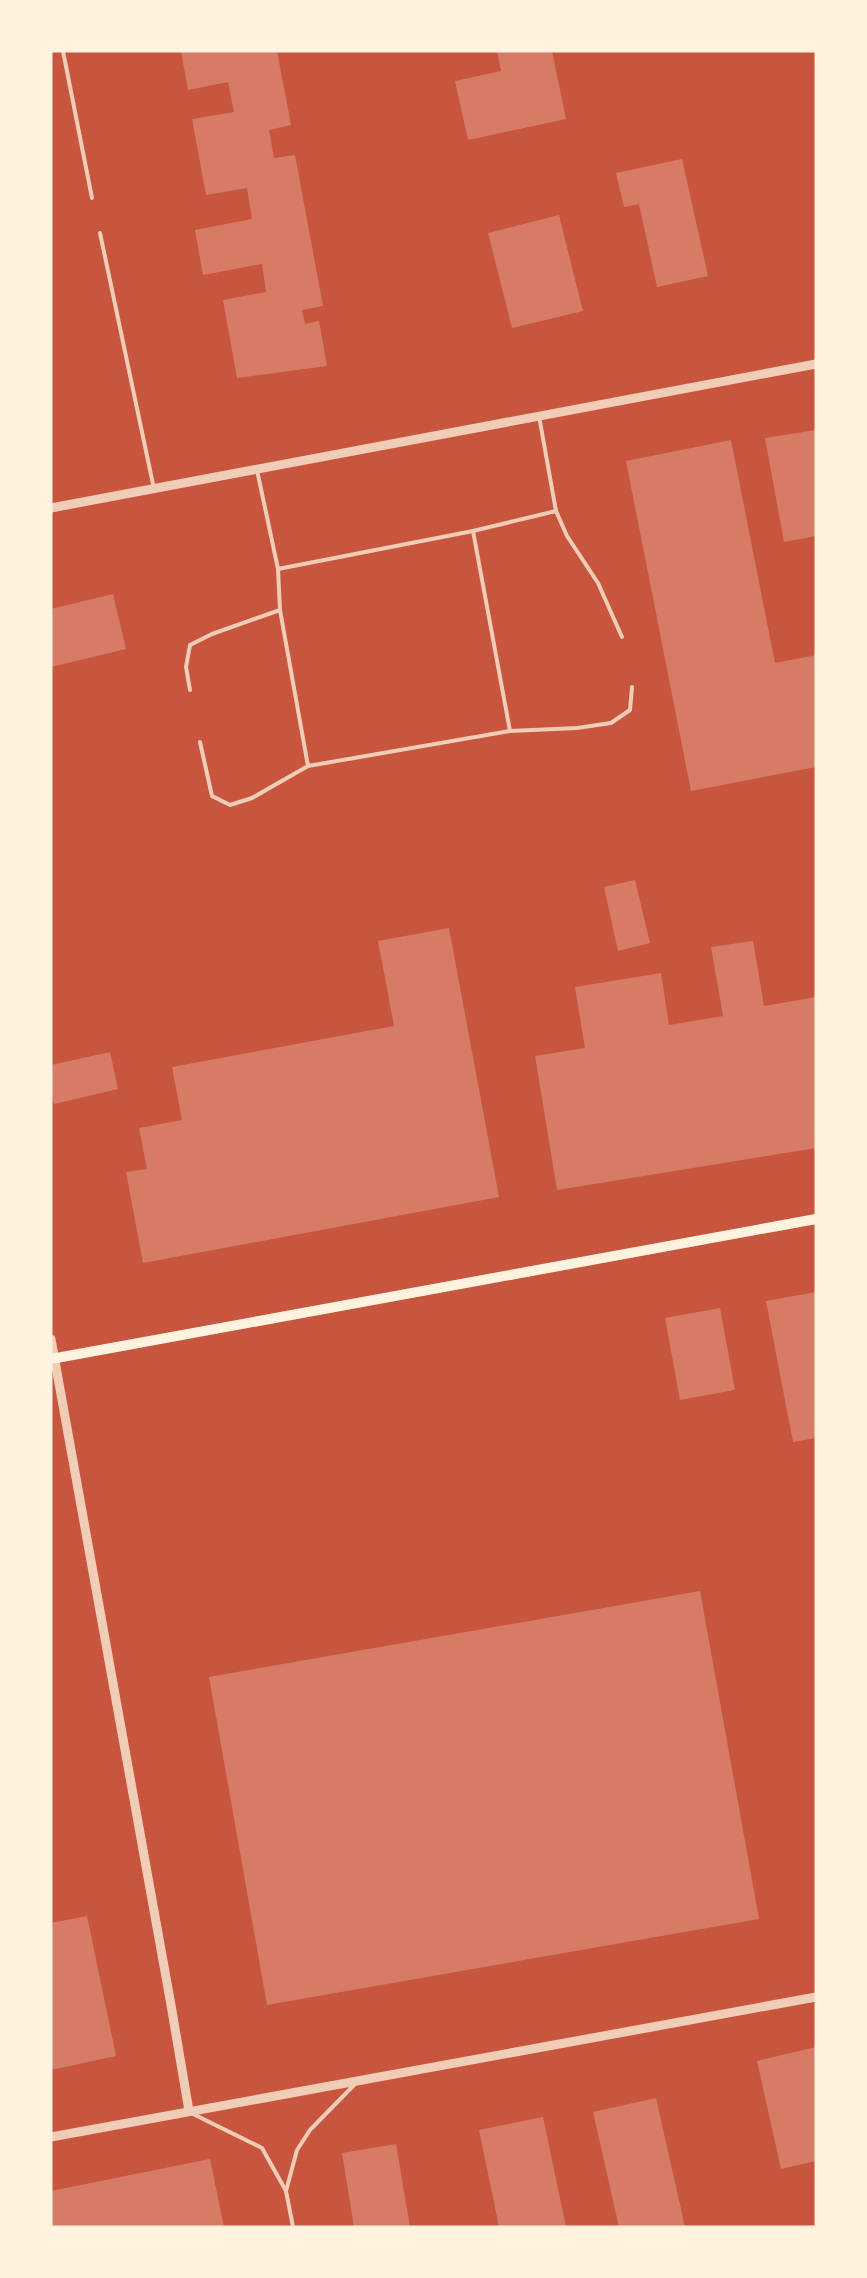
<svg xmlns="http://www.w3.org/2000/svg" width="867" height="2278" font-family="Commissioner,sans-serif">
<rect width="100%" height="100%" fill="#c8553d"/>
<!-- building -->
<g fill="#d67c66">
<polygon points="181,51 277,51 291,125 269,130 274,158 295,155 323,306 302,310 305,324 319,321 327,366 237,378 223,300 266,292 262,264 203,275 195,230 252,219 247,188 206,195 192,119 234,112 228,82 188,90"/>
<polygon points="497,51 552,51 566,119 468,140 455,81 501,71"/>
<polygon points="682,159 708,276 657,287 639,204 624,207 616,173"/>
<polygon points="559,215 583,311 512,328 488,233"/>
<polygon points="816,430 816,536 784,542 765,438"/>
<polygon points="731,440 775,663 816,655 816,767 691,791 626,461"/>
<polygon points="113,594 126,649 51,667 51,609"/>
<polygon points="635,880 650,943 618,951 604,887"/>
<polygon points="449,928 499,1197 143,1263 126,1172 147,1169 139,1128 182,1120 172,1067 394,1026 378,941"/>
<polygon points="753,941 764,1006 816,997 816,1148 557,1190 535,1056 585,1048 575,987 661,973 669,1025 723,1016 711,947"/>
<polygon points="110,1052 118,1089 54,1104 51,1093 51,1065"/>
<polygon points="816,1292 816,1438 793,1442 766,1301"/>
<polygon points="720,1308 735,1390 680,1400 665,1318"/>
<polygon points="700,1591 759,1919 267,2005 209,1677"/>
<polygon points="87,1916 116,2056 51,2070 51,1923"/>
<polygon points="816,2047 816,2161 781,2169 757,2061"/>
<polygon points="656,2098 685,2227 619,2227 593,2112"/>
<polygon points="543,2117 566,2227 499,2227 479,2130"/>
<polygon points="396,2144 410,2227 354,2227 342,2153"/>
<polygon points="210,2159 224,2227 51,2227 51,2191"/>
</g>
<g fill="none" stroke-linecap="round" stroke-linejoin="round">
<!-- service -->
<g stroke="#f1ccb7" stroke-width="4">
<polyline points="63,51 92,198"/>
<polyline points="100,233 154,489"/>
<polyline points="257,470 278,569 473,531 556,511 539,416"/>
<polyline points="556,511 567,536 598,583 622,637"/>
<polyline points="473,531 510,731"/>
<polyline points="278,569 280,610 308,766 510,731 577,728 611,723 630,710 632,687"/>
<polyline points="190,690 186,667 190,645 212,634 280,610"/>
<polyline points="200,742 212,796 230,805 252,798 308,766"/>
<polyline points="193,2114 262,2148 286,2191 293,2227"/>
<polyline points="286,2191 297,2150 310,2130 355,2084"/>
</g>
<!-- tertiary -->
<g stroke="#f1ccb7" stroke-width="9">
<polyline points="51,508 816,364"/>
<polyline points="51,1339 171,2005 189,2111"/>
<polyline points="51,2137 816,1997"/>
</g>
<!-- secondary -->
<polyline stroke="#fff3e0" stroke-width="10" points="51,1359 816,1219"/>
</g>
<!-- border -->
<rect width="867" height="2278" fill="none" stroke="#fff3e0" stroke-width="105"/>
</svg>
